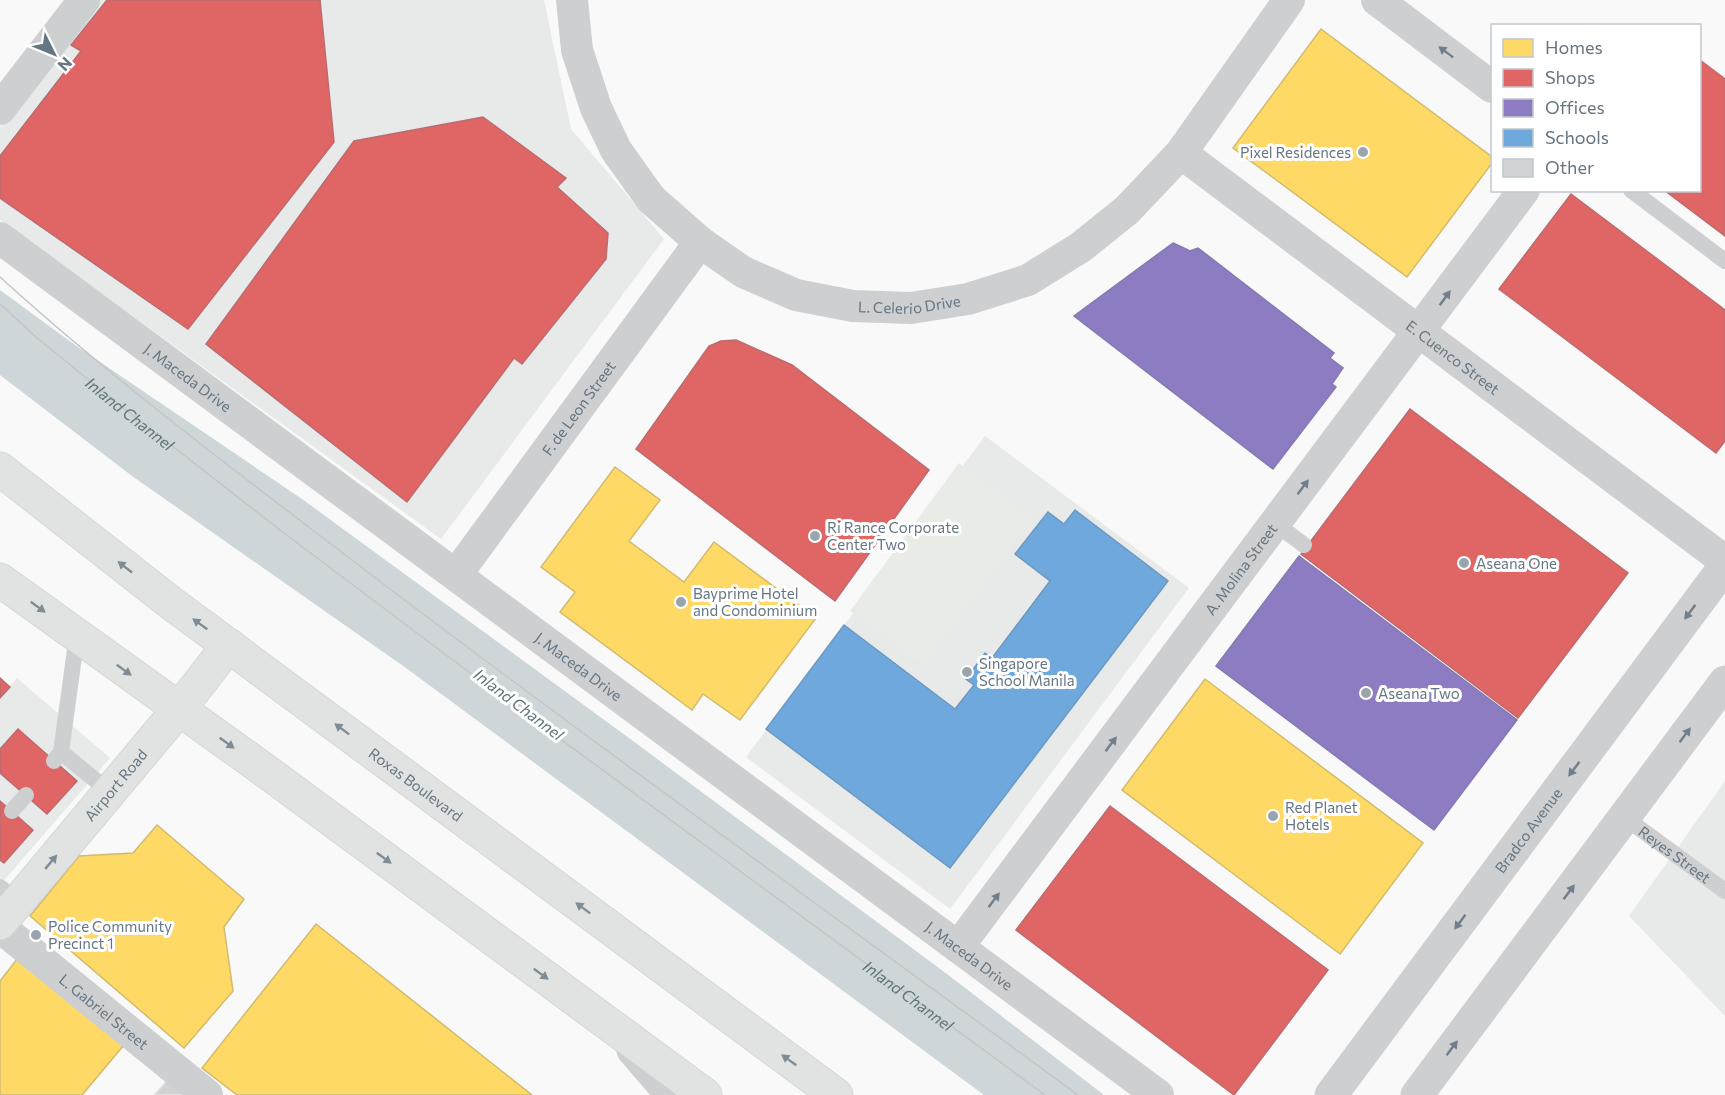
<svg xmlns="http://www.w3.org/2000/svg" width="1725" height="1095" font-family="Commissioner,sans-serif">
<rect width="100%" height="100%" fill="#f9f9f9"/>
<!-- built -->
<g fill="#e8e9e9">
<polygon points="100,0 544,0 571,129 664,239 441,539 0,220 0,127"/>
<polygon points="985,436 1189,588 950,909 746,757"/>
<polygon points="17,678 110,758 0,885 0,698"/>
<polygon points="1725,781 1725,1016 1629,916"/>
</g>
<!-- green -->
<polygon fill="#e8ebe6" points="959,463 1033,518 924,666 850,611"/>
<!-- water -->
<polygon fill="#ced6d9" points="0,290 75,345 302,499 633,741 947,974 1104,1095 984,1095 406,668 132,476 0,375"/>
<!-- homes -->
<g fill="#ffd966" stroke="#d1bb6f" stroke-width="1.5">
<polygon points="1321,29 1492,157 1492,163 1407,277 1233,148"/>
<polygon points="615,467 660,500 629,541 684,582 714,542 816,618 740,720 703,694 692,710 560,612 575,592 541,567"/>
<polygon points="1205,679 1423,843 1340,954 1122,790"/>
<polygon points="157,825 244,899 224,927 233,991 184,1048 30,916 79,856 133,853"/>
<polygon points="316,924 532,1095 237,1095 202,1068"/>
<polygon points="21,954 129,1039 82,1095 0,1095 0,981"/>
</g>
<!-- shops -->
<g fill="#e06666" stroke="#bb6b6f" stroke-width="1.5">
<polygon points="107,0 320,0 334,142 188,329 0,198 0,156 81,51 71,45"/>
<polygon points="1700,60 1725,79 1725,236 1664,190 1700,190"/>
<polygon points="483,117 566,178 557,187 608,233 606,259 522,364 514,358 407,502 206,344 354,141"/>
<polygon points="1571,194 1725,310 1725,441 1716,453 1499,289"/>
<polygon points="736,340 792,365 929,470 835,601 636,449 709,346 721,341"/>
<polygon points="1410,409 1628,573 1518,718 1301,554"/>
<polygon points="0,678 10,687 0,698"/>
<polygon points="18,729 77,781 47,814 0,773 0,749"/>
<polygon points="0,801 33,830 4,863 0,860"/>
<polygon points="1110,806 1328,970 1234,1095 1016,930"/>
</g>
<!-- offices -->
<g fill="#8e7cc3" stroke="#827ab0" stroke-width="1.5">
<polygon points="1173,243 1190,251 1198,248 1334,353 1330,358 1343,368 1332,384 1336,387 1273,469 1074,316"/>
<polygon points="1299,556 1517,720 1434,830 1216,666"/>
</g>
<!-- schools -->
<polygon fill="#6fa8dc" stroke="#6c99c1" stroke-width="1.5" points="1075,510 1168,581 950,868 766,729 844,625 955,709 974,685 966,679 985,653 992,658 1050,581 1015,554 1048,512 1064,524"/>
<!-- building -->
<polygon fill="#d0d2d3" stroke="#e8e8e8" stroke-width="1.5" points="169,1078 189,1095 154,1095"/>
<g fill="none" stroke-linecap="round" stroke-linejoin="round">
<!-- primary casing -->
<g stroke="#d5d6d7" stroke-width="35">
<g id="primary">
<path id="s9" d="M0 923 179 709 229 645"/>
</g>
</g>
<!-- trunk casing -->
<g stroke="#d5d6d6" stroke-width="35">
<g id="trunk">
<path id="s10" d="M0 469 171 603 836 1095"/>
<polyline points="0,580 263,769 705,1095"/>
</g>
</g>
<!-- service -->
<g stroke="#cecfd0" stroke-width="16">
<polyline points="1631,190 1725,261"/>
<polyline points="1276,524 1304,545"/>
<polyline points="61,752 77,635"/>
<polyline points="54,761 61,752 110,792"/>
<polyline points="12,811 26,795"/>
<path id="s1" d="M1624 817 1725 891"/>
<polyline points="0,887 18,901"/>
</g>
<!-- minor -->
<g stroke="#cecfd0" stroke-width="32">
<path id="s2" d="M572 0 577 50 596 108 616 150 651 199 700 242 743 272 796 295 853 306 911 308 968 299 1028 280 1081 247 1127 210 1181 153 1289 0"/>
<polyline points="1377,0 1492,87"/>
<polyline points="0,109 84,0"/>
<path id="s3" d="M1181 153 1725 561"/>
<path id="s4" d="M0 238 1158 1095"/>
<path id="s5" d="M456 575 700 242"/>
<path id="s6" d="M0 927 207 1095"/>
<path id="s7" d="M958 947 1524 190"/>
</g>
<!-- tertiary -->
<g stroke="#cecfd0" stroke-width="33">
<polyline points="633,1050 672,1095"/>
<path id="s8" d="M1331 1095 1725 566"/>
<polyline points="1417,1095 1725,682"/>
</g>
<!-- primary -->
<use href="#primary" stroke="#e1e2e2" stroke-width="33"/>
<!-- trunk -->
<use href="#trunk" stroke="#e1e2e2" stroke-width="33"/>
<!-- tram -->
<g stroke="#c3c5c6" stroke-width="1.5">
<path d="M0 277C121 387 253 484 382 583 612 757 846 925 1078 1095"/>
<path id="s11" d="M0 304 36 337 117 403 280 530 446 655 1045 1095"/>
</g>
</g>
<!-- one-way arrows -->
<defs><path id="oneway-solid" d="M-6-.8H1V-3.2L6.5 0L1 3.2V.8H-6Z" transform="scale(1.5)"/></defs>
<g fill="#707f8b">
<use href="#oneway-solid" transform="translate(1446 52) rotate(-143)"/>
<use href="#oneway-solid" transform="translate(1445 298) rotate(-54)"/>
<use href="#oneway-solid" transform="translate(1303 487) rotate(-53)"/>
<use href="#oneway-solid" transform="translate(1690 612) rotate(127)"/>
<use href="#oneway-solid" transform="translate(1685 735) rotate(-53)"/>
<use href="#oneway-solid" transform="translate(1111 744) rotate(-53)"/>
<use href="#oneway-solid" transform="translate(1574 769) rotate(127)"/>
<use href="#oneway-solid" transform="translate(1569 892) rotate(-53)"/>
<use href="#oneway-solid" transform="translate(994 900) rotate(-53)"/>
<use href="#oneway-solid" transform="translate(1460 922) rotate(127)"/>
<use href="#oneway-solid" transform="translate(1452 1048) rotate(-53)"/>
</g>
<g fill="#7e8c96">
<use href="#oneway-solid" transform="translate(125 567) rotate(-142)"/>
<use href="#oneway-solid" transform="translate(38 607) rotate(36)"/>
<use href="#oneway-solid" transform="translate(200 624) rotate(-144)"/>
<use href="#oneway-solid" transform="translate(124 670) rotate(36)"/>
<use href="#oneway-solid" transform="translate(342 729) rotate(-143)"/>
<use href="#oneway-solid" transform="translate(227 743) rotate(36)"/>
<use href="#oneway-solid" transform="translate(384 858) rotate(36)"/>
<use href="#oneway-solid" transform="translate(51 862) rotate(-50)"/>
<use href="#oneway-solid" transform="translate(583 908) rotate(-143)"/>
<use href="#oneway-solid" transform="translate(541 974) rotate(36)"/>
<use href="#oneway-solid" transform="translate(789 1060) rotate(-144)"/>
</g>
<!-- markers -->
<g fill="#99a4ac" stroke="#fff" stroke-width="2">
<circle cx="1363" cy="152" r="6"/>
<circle cx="815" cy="536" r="6"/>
<circle cx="1464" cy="563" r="6"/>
<circle cx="681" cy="602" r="6"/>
<circle cx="967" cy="672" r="6"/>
<circle cx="1366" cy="693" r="6"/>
<circle cx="1273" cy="816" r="6"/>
<circle cx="36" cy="935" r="6"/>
</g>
<g text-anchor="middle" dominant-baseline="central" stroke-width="6" stroke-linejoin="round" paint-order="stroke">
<!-- poi labels -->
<g font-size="15" fill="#657683" stroke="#fff" text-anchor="start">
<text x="1351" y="152" text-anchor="end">Pixel Residences</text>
<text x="827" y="527">Ri Rance Corporate<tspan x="827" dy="17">Center Two</tspan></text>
<text x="1476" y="563">Aseana One</text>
<text x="693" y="593">Bayprime Hotel<tspan x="693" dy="17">and Condominium</tspan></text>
<text x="979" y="663">Singapore<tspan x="979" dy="17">School Manila</tspan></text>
<text x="1378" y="693">Aseana Two</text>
<text x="1285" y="807">Red Planet<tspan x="1285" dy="17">Hotels</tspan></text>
<text x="48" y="926">Police Community<tspan x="48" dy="17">Precinct 1</tspan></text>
</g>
<!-- street labels -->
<g font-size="15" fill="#657683" stroke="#fff">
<text stroke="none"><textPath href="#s2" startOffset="508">L. Celerio Drive</textPath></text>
<text stroke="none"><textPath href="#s3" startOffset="340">E. Cuenco Street</textPath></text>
<text stroke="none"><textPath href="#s4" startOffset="234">J. Maceda Drive</textPath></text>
<text stroke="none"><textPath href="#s5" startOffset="207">F. de Leon Street</textPath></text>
<text stroke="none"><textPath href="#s7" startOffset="472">A. Molina Street</textPath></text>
<text stroke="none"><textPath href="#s4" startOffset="720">J. Maceda Drive</textPath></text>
<text stroke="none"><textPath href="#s10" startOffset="522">Roxas Boulevard</textPath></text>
<text stroke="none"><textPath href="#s9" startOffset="180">Airport Road</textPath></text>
<text stroke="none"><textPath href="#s8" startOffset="330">Bradco Avenue</textPath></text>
<text stroke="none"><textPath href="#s1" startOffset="63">Reyes Street</textPath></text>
<text stroke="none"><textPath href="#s4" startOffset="1206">J. Maceda Drive</textPath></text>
<text stroke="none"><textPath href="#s6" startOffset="134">L. Gabriel Street</textPath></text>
</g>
<!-- water labels -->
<g font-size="16" font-style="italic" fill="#60757c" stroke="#fff">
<text stroke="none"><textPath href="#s11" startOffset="170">Inland Channel</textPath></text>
<text transform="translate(519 704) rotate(37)">Inland Channel</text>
<text stroke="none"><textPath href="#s11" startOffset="1142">Inland Channel</textPath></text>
</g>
</g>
<!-- legend -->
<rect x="1491" y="24" width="210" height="168" fill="#ffffff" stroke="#c1c8cd" stroke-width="1.5"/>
<rect x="1503" y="39" width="30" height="18" fill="#ffd966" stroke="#c1c8cd" stroke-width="1.5"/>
<text x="1545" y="54" font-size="18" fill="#657683">Homes</text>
<rect x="1503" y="69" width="30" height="18" fill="#e06666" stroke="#c1c8cd" stroke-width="1.5"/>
<text x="1545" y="84" font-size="18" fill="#657683">Shops</text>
<rect x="1503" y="99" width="30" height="18" fill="#8e7cc3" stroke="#c1c8cd" stroke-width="1.5"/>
<text x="1545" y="114" font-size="18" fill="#657683">Offices</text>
<rect x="1503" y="129" width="30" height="18" fill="#6fa8dc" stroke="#c1c8cd" stroke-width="1.5"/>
<text x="1545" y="144" font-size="18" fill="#657683">Schools</text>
<rect x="1503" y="159" width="30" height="18" fill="#d0d2d3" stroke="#c1c8cd" stroke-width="1.5"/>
<text x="1545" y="174" font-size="18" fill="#657683">Other</text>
<!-- north arrow -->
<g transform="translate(54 54) rotate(133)" stroke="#ffffff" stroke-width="4.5" paint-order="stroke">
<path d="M0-4.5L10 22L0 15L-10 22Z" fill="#657683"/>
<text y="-9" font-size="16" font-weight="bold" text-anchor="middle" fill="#657683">N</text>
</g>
</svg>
